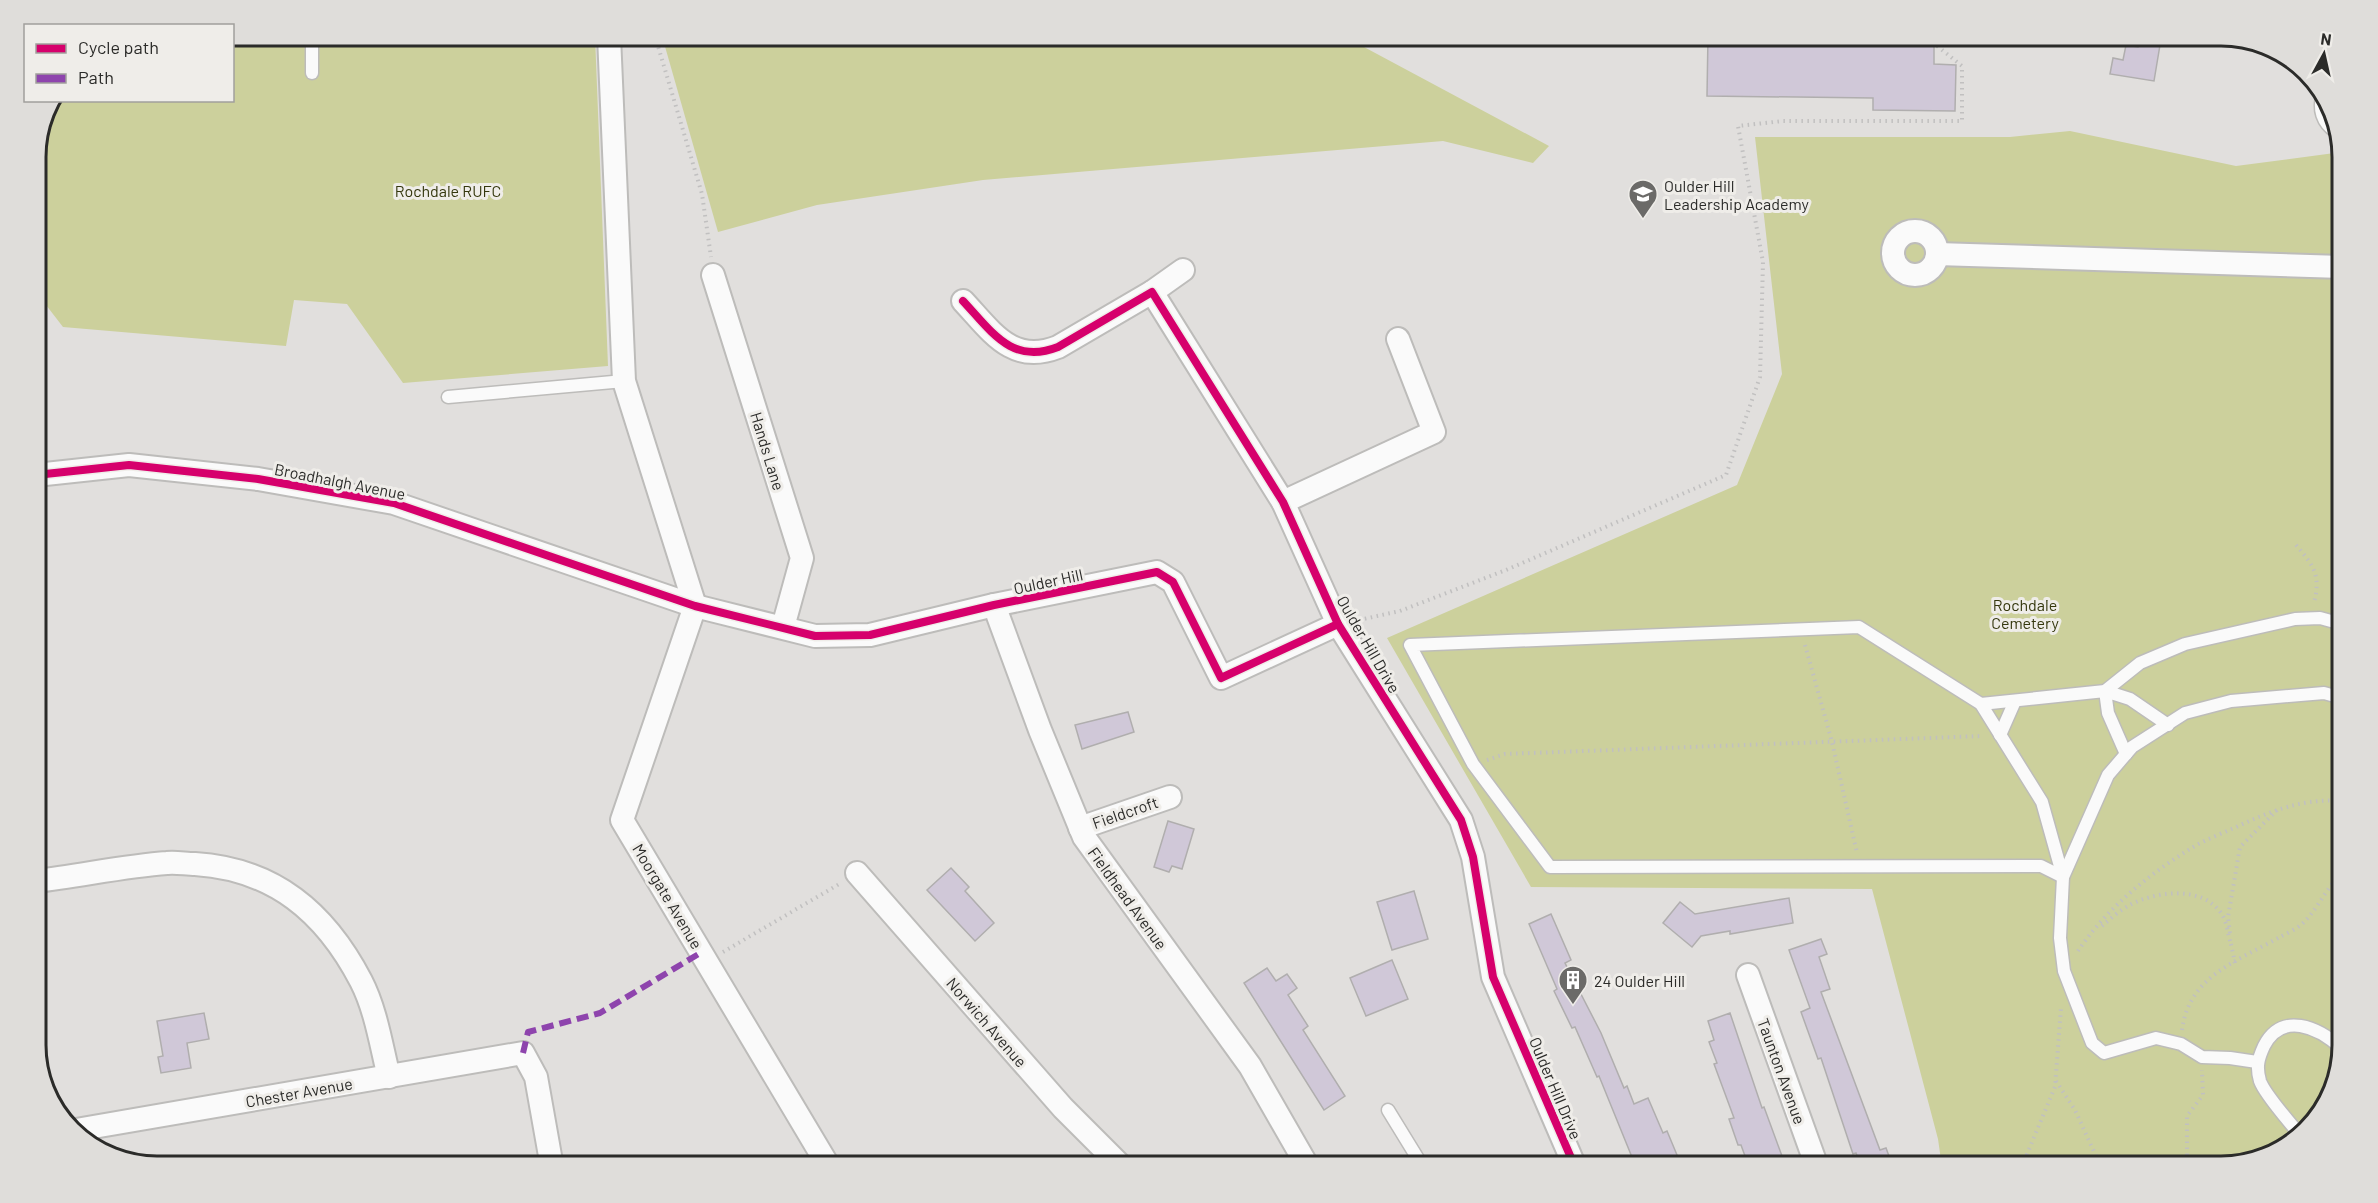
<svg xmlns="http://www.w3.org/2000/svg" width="2378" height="1203" font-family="Barlow,sans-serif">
<rect width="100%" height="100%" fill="#e1dfdd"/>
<!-- green -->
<g fill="#ccd09c">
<polygon points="233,36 595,36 608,366 403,383 347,304 294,300 286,346 63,327 36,292 36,150 48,104 51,101 232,100"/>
<polygon points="662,36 1369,36 1364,47 1549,146 1533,163 1443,141 983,180 817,205 718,232"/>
<polygon points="2070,131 2236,166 2342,152 2342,1045 2330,1099 2288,1147 2221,1167 1942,1167 1938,1139 1872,889 1531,887 1387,638 1737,485 1782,374 1755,137 2010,137"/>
</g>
<!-- building -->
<g fill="#d0c8d8" stroke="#b0aeae" stroke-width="1.5">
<polygon points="1708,36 1934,36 1934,64 1956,65 1955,111 1873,110 1873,98 1707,96"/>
<polygon points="2139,42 2160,45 2154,81 2110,74 2113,58 2123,60 2126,45 2138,47"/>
<polygon points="1128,712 1134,732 1082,749 1075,725"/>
<polygon points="1168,821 1194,829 1182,869 1172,866 1169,872 1154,867"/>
<polygon points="951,868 969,887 965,891 994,923 975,941 927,890"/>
<polygon points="1414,891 1428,939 1392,950 1377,902"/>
<polygon points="1789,898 1793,923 1730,934 1730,931 1701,936 1692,947 1663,923 1680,902 1695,914"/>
<polygon points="1551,914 1571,960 1565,963 1601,1033 1624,1088 1627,1086 1634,1104 1648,1098 1663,1133 1667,1131 1682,1167 1636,1167 1599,1076 1597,1077 1575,1027 1572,1028 1554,991 1557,989 1529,924"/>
<polygon points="1821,939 1827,954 1819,957 1830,989 1821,992 1880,1150 1886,1148 1893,1167 1861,1167 1856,1153 1853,1154 1821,1058 1818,1059 1801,1012 1810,1008 1789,950"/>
<polygon points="1392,960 1408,999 1366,1016 1350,978"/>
<polygon points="1267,968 1276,981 1287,974 1297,988 1288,995 1308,1026 1303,1030 1345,1096 1324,1110 1244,983"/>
<polygon points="204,1013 209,1039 187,1043 191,1068 161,1073 158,1057 163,1056 157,1021"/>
<polygon points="1730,1013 1762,1108 1764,1107 1786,1167 1749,1167 1741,1145 1738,1145 1729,1119 1734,1118 1714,1064 1717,1063 1709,1042 1714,1040 1708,1021"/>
</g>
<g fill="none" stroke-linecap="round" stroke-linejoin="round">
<!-- service casing -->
<g stroke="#bdbcba" stroke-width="15">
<g id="service">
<polyline points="312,36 312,73"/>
<path d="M2323 94C2318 109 2322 123 2336 132"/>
<polyline points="448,397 624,381"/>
<polygon points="1859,627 1981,704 2042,802 2063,877 2041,866 1550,867 1473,764 1410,645"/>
<polyline points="1981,704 2105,691 2140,663 2185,644 2295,619 2320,618 2342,624"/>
<polyline points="2000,735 2015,701"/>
<polyline points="2126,754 2108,713 2105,691 2130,699 2168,725"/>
<polyline points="2257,1062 2230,1058 2202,1057 2181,1044 2156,1038 2104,1053 2092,1043 2064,971 2060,938 2063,877 2108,775 2132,747 2185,713 2231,701 2324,693 2342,698"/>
<polyline points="1388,1110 1423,1167"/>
<path d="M2299 1134C2289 1121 2265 1095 2260 1081 2256 1067 2258 1059 2264 1046 2282 1011 2318 1027 2341 1048"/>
</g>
</g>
<!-- minor casing -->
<g stroke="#bdbcba" stroke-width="26">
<g id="minor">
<polyline points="609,36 624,381 695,606"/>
<circle cx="1915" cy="253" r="22"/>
<polyline points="1937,254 2342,267"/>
<polyline points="713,275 802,558 783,627"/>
<polyline points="1152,292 1183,270"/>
<path d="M963 301C992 332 1012 365 1058 347L1152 292 1283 502 1338 624 1461 820 1473 857 1493 977 1575 1167"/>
<polyline points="36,475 129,465 258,479 394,503 695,606 815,636 870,635 994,605 1157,572 1173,582 1221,678 1338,624"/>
<polyline points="1283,502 1434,432 1398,339"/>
<polyline points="994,605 1040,730 1084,837 1250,1066 1308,1167"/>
<polyline points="695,606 622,820 829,1167"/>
<polyline points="1080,828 1170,797"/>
<polyline points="857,873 1063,1108 1122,1167"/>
<path d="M36 881C80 876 124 866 167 863 176 862 186 864 195 864 274 869 325 912 361 981 376 1010 381 1045 389 1077"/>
<polyline points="1748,975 1817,1167"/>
<polyline points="76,1130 523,1053 536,1077 552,1167"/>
</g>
</g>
<!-- path -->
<g stroke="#c1c0c0" stroke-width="4" stroke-dasharray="1.5 4.5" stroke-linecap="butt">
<polyline points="655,36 702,194 711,257"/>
<path d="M2296 545C2314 566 2321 575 2314 603"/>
<polyline points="1359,620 1400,611 1506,570 1726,475 1760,377 1763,262 1738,126 1783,121 1962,121 1962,66 1936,45 1938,36"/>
<polyline points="1805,645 1832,742 1857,853"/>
<polyline points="1487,760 1505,754 1982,736"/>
<path d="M2102 926C2110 919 2119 911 2128 906 2154 891 2202 885 2221 913 2227 921 2228 935 2231 944"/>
<polyline points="2230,933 2228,917 2240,847 2277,810"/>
<polyline points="2231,944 2235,963"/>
<path d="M2078 951C2106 909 2148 875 2190 849 2204 840 2221 834 2236 827 2271 811 2303 798 2342 801"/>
<polyline points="723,952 841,883"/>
<path d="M2182 1030C2189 976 2236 962 2278 938 2285 934 2295 930 2302 924 2318 909 2326 888 2342 873"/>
<polyline points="2056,1081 2075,1110 2101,1167"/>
<polyline points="2027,1167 2027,1154 2055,1087 2061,1008"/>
<polyline points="2187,1167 2187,1116 2203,1095 2202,1070"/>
</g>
<!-- service -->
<use href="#service" stroke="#fafafa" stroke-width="12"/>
<!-- minor -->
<use href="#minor" stroke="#fafafa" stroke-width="22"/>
<!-- quiet -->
<polyline stroke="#8e44ad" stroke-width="6" stroke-dasharray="12 6" stroke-linecap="butt" points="523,1053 528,1032 600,1013 702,952"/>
<!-- cycleway casing -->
<g stroke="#efede9" stroke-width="11">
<g id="cycleway">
<path d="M963 301C992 332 1012 365 1058 347L1152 292 1283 502 1338 624 1461 820 1473 857 1493 977 1575 1167"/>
<polyline points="36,475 129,465 258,479 394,503 695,606 815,636 870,635 994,605 1157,572 1173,582 1221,678 1338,624"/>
</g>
</g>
<!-- cycleway -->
<use href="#cycleway" stroke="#d6006c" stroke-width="8"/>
</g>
<!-- icons -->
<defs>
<g id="school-pin" transform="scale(1.5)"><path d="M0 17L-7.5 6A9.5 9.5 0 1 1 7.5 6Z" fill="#6b6a68" stroke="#efede9"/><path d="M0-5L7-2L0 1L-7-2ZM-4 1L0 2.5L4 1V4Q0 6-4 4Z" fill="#fff"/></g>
<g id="building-pin" transform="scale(1.5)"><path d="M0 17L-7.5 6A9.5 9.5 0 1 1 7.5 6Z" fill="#6b6a68" stroke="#efede9"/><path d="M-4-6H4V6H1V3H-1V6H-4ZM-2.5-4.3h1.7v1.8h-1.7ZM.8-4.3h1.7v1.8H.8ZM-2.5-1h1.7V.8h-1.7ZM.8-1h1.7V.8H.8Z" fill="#fff"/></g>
</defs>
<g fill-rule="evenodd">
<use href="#school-pin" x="1643" y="194"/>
<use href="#building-pin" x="1573" y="980"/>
</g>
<g text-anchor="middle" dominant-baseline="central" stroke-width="6" stroke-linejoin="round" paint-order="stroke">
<!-- poi labels -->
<g font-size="16" fill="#2b2b29" stroke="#efede9" text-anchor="start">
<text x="1664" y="185">Oulder Hill<tspan x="1664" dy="18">Leadership Academy</tspan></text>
<text x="1594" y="980">24 Oulder Hill</text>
</g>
<!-- park labels -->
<g font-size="16" fill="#34370d" stroke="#efede9">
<text x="448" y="190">Rochdale RUFC</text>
<text x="2025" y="604">Rochdale<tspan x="2025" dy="18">Cemetery</tspan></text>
</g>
<!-- street labels -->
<g font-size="16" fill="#2b2b29" stroke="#efede9">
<text transform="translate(768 451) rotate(73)">Hands Lane</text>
<text transform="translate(340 481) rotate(11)">Broadhalgh Avenue</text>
<text transform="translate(1048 581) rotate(-12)">Oulder Hill</text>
<text transform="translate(1369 644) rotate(60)">Oulder Hill Drive</text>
<text transform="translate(1125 812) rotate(-19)">Fieldcroft</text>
<text transform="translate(668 896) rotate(59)">Moorgate Avenue</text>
<text transform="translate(1128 898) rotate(54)">Fieldhead Avenue</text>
<text transform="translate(987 1022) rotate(49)">Norwich Avenue</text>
<text transform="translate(1782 1071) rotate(70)">Taunton Avenue</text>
<text transform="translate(1556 1088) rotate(67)">Oulder Hill Drive</text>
<text transform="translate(299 1092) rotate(-10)">Chester Avenue</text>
</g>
</g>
<!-- crop -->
<path d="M0 0H2378V1203H0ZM157 46H2221A111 111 0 0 1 2332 157V1045A111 111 0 0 1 2221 1156H157A111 111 0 0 1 46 1045V157A111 111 0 0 1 157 46Z" fill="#dfddda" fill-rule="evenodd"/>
<path fill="none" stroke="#2b2b29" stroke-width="3" d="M157 46H2221A111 111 0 0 1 2332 157V1045A111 111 0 0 1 2221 1156H157A111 111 0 0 1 46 1045V157A111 111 0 0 1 157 46Z"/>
<!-- legend -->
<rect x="24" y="24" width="210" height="78" fill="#efede9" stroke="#a19f9c" stroke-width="1.5"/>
<rect x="36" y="44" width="30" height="9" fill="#d6006c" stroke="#a19f9c" stroke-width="1.5"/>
<text x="78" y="54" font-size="18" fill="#2b2b29">Cycle path</text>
<rect x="36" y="74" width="30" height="9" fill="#8e44ad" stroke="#a19f9c" stroke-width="1.5"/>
<text x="78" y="84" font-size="18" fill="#2b2b29">Path</text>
<!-- north arrow -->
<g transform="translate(2324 54) rotate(8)" stroke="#efede9" stroke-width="4.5" paint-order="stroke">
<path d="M0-4.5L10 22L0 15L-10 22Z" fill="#2b2b29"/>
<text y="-9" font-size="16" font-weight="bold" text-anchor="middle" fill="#2b2b29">N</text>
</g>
</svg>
